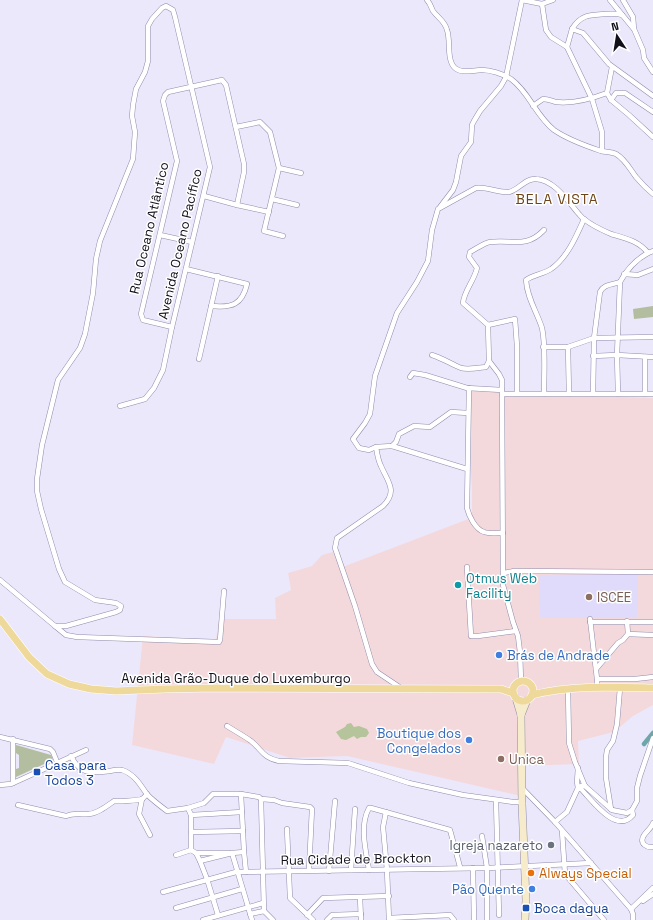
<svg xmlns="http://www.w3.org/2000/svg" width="653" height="920" font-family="'Space Grotesk',sans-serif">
<rect width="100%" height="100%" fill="#ebe8fc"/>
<!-- industrial -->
<polygon fill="#f4d9dc" points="471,391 653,398 653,705 633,716 614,732 578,741 579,764 521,766 521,796 347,756 290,758 226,737 214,764 132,745 143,636 216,640 219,619 276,619 275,598 291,590 288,573 312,566 322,555 333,552 340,568 471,518 472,512 472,489 471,474"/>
<!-- built -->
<polygon fill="#e0dafb" points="638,574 637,618 540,618 539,575"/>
<!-- green -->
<g fill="#b3bda0">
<polygon points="653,306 653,317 634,319 633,309"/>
<polygon points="16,745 51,755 53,760 16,777 16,769 19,768 19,755 16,753"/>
</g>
<!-- forest -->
<polygon fill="#b5c49a" points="351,723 354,727 359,726 367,729 369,733 366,737 361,737 357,739 354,736 346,740 341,739 336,732 345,727 347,724"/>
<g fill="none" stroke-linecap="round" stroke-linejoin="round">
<!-- canal -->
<polyline stroke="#6da7a9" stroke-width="4.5" points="644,744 653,733"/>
<!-- street casing -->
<g stroke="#918baa" stroke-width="5.5">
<g id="street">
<path d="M427 0C430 3 431 7 433 11 438 18 445 21 447 30 451 40 446 60 455 68 462 74 473 70 482 70 491 70 503 74 511 79 529 92 536 116 554 130 567 139 586 146 601 151 606 152 612 152 616 154 625 159 630 169 636 177 641 183 647 189 653 194"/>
<polyline points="522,0 542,4 553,0"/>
<polyline points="610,0 633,28"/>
<polyline points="623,0 633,17 634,29 643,50 644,58 653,72"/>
<polyline points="542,4 546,30 551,37 567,47 592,99 602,132 602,151"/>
<path d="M572 29C581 14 591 15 606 14 612 14 616 13 622 15"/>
<polyline points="567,47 572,29 583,33 609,64 653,96"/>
<polyline points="612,67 607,93 611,100 629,115 653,137"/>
<polyline points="611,100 616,93 625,93 653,112"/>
<path d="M533 106 543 99C548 99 552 101 556 102 574 104 591 99 607 93"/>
<polyline points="236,127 260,122 270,132 279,168 264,231 283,236"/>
<polyline points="279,168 301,173"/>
<polyline points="204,196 237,205 269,212"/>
<polyline points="272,199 297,205"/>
<polyline points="440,207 453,190 456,182 461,156 471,142 472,125 474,121 480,111 501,86 506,77 522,0"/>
<polyline points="160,235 192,242"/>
<path d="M186 269 247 284C242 305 232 308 211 306"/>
<polyline points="624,274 638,275 653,269"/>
<polyline points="488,325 515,319 517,346 517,394"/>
<polyline points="172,327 143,320 141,314 177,161 163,101 165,95 168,92 222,80 226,85 244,164 244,172 237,205"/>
<polyline points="543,347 568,347 594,338 653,337"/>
<polyline points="568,347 569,394"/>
<path d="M432 355C442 358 451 364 461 368 468 370 478 368 486 367L489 361"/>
<polyline points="593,356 617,355 653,357"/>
<polyline points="199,359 218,276"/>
<polyline points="410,377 413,373 425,375 467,388 502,390 503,585 513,622 518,636 520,652 521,681"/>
<path d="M469 388 467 508C469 516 475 529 484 532 489 534 497 533 503 533"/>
<path d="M502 390V380L499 374 489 361 488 325 463 303C464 291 474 281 477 268L469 257 470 252C476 249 484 243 490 242 512 239 526 249 544 230"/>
<polyline points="502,394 653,394"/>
<path d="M544 394C544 374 546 346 542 328 537 312 527 298 526 280 533 275 543 274 551 269 567 258 576 237 584 219"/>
<path d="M593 394 594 338 600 292C604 284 612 285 620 282"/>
<path d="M618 394 617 355 620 282C627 269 635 260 648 253"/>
<polyline points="645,394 645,357"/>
<path d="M468 413 451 412 430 427 414 426 399 434 396 442 392 446 376 447 369 450 359 448 353 439 365 423 370 414 375 376 397 313 417 282 428 261 432 230 438 209 476 188C485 186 498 193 509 192 519 190 525 178 536 179 554 180 567 200 578 213 580 215 582 218 584 219 590 224 604 231 611 234 625 238 639 241 648 253L653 251"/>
<polyline points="392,446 467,469"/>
<path d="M376 447C377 453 378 460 381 466 388 482 398 491 383 506L337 538 335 548 355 606 372 664 377 672 401 688"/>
<polyline points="467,567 471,636 478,636 516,631"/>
<polyline points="504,573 514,571 653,572"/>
<polyline points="0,580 55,626 66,626 116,612 120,610 121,606 116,603 95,600 65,582 59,569 41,509 37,491 37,479 42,445 58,380 80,348 85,334 93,293 96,259 100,241 133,159 135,132 132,116 133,105 136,89 145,72 148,61 148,26 152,19 162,8 166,6 173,10 175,17 210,167 172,327 163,370 154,388 145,399 120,406"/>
<polyline points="590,619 597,679 597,688"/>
<polyline points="590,622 653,622"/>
<polyline points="55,626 66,635 77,637 219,642 220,640 224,591"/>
<polyline points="628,634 653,635"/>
<polyline points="596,669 618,643 623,640 628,634 627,621"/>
<polyline points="597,679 635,679 653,677"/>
<polyline points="568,689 569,743 575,762 585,786 612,810 627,813 632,810 637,801 637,788 640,776 653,738"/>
<path d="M227 726C235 731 244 736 251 741 263 751 262 757 279 761L348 763 409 783 463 795 513 802H522"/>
<polyline points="0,737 50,749 53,752 57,762"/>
<polyline points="13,739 13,783"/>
<path d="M71 756C80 775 91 773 110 771 114 770 118 769 122 770 134 774 140 784 146 793 149 797 163 808 167 811L188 808 191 815V850L196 853H232L252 920"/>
<polyline points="0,785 11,784 86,750"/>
<path d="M585 786H581L578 788 581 789C592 800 616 835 633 815L632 810"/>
<polyline points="522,788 555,822 631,909 633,914 633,920"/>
<polyline points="241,794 244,852"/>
<polyline points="142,799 139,814 150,835"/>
<polyline points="261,799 264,911"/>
<polyline points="496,800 499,915"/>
<path d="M18 805 66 816C76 812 79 815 88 814 97 814 107 806 114 801 118 802 139 800 142 799 144 798 145 796 147 794"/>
<polyline points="188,808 204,803 213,794 241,794 259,797 261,799 274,800 282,803 310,807 312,809 309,870"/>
<polyline points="611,809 606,778 606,757 607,750 613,741 617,724 620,688"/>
<polyline points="386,812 383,827 387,870 389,920"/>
<polyline points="191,815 242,812"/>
<polyline points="555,822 567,812 578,788 577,782 578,768"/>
<path d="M653 823C651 829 645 832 643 837 640 844 647 848 653 847"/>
<polyline points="287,829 290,898 313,920"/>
<polyline points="562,831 565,874 604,920"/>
<polyline points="191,832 243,831"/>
<polyline points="482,836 487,868 487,920"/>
<polyline points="196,853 200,861 232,853 244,852 246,872"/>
<polyline points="176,855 191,850"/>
<polyline points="200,861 207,879 218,915"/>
<polyline points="473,868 474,920"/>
<polyline points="351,870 355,809"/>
<path d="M369 870C366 851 359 826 369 808H371L450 830 460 867"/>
<polyline points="329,871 335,801"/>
<polyline points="163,892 236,872 487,868 591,863"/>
<polyline points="360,897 361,920"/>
<polyline points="643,901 653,894"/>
<polyline points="176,908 242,889"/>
<polyline points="631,909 653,888"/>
<polyline points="264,911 273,920"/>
<polyline points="250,914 264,911"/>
<polyline points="307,915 323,898 389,896"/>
<polyline points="389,918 450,915 454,920"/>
<polyline points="203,920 263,903"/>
<polyline points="327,920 332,915 361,914"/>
</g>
</g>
<!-- secondary casing -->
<g stroke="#918baa" stroke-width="8">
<g id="secondary">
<polyline points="516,698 521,715 522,804 526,900 525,919"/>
<polyline points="521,715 527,700"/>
</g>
</g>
<!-- primary casing -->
<g stroke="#fff" stroke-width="8">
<g id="primary">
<polyline points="0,619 29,657 47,674 69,684 91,689 116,691 165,689 216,688 490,689 501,689 513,693"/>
<circle cx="523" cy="691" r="10"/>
<path d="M532 695C571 685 613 687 653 688"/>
</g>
</g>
<!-- street -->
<use href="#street" stroke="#fff" stroke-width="4.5"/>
<!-- secondary -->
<use href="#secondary" stroke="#f6eccc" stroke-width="7"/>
<!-- primary -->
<use href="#primary" stroke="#eed99a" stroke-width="7"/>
</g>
<!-- markers -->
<circle fill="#0f9aa8" stroke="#fff" stroke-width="1.5" cx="458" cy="585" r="4"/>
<g fill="#8d6e63" stroke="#fff" stroke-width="1.5">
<circle cx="589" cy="597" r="4"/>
<circle cx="501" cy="759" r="4"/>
</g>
<g fill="#3f7fe0" stroke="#fff" stroke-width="1.5">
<circle cx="499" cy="655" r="4"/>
<circle cx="469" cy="740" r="4"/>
<circle cx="532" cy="889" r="4"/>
</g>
<g fill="#1a4fb4" stroke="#fff" stroke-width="1.5">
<rect x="33" y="768" width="8" height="8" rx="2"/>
<rect x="522" y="904" width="8" height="8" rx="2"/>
</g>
<circle fill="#6b7280" stroke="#fff" stroke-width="1.5" cx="551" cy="845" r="4"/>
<circle fill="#e8710a" stroke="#fff" stroke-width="1.5" cx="531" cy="873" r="4"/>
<g text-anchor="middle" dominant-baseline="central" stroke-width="3" stroke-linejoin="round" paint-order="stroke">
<!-- street labels -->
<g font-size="13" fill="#110f1a" stroke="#fff">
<text transform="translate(149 228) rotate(-77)">Rua Oceano Atlântico</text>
<text transform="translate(180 244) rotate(-77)">Avenida Oceano Pacífico</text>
<text x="236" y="678">Avenida Grão-Duque do Luxemburgo</text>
<text transform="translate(356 859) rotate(-1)">Rua Cidade de Brockton</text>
</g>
<!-- culture labels -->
<g font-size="13" fill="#0d838f" stroke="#fff" text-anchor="start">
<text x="466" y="578">Otmus Web<tspan x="466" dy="15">Facility</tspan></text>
</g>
<!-- education labels -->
<g font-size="13" fill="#785e54" stroke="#fff" text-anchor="start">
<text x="597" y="597">ISCEE</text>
<text x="509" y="759">Unica</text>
</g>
<!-- shop labels -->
<g font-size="13" fill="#366cbe" stroke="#fff" text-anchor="end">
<text x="507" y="655" text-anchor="start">Brás de Andrade</text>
<text x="461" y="733">Boutique dos<tspan x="461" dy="15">Congelados</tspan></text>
<text x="524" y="889">Pão Quente</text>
</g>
<!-- transit labels -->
<g font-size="13" fill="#164399" stroke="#fff" text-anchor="start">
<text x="45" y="765">Casa para<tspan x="45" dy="15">Todos 3</tspan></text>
<text x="534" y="908">Boca dagua</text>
</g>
<!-- worship labels -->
<g font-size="13" fill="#5b616d" stroke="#fff" text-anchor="end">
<text x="543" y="845">Igreja nazareto</text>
</g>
<!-- food labels -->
<g font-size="13" fill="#c56008" stroke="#fff" text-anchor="start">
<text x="539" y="873">Always Special</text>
</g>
<!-- neighbourhood labels -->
<g font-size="14" letter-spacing="1" fill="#6c4418" stroke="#fff">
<text x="557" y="199">BELA VISTA</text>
</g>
</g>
<!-- north arrow -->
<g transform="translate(617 36) rotate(348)" stroke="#ffffff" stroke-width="3" paint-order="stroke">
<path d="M0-3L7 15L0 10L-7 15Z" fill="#110f1a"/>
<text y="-6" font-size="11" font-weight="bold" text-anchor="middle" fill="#110f1a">N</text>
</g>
</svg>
